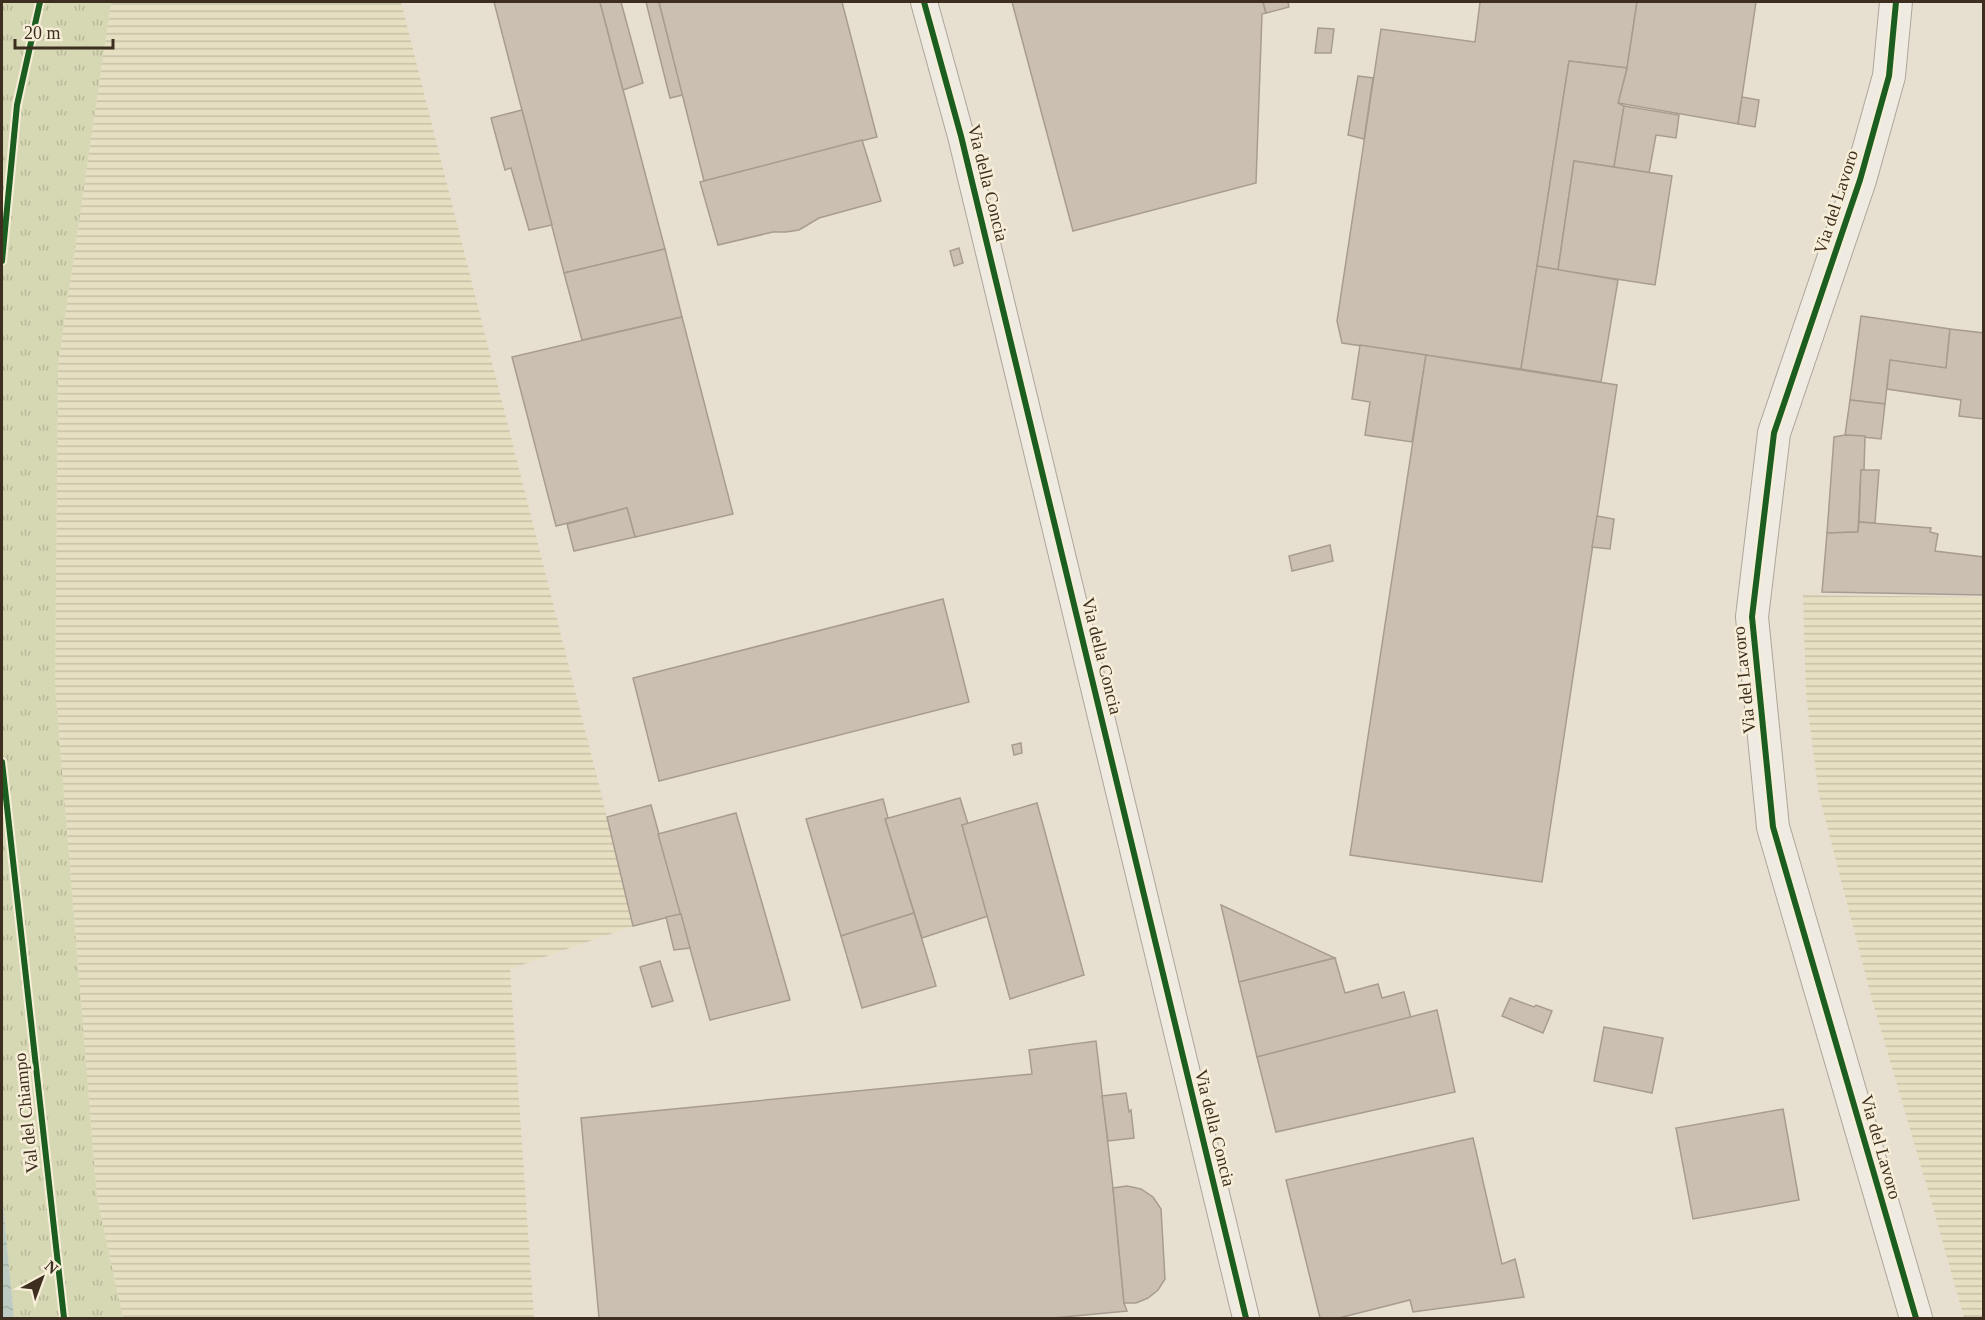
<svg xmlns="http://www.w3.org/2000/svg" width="1985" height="1320" font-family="'Times New Roman',serif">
<defs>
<pattern id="farmland-rules" width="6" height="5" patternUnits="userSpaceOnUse" patternTransform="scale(1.5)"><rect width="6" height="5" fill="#e6dfc2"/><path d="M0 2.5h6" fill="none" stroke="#c6c0a6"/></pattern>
<pattern id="grass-tufts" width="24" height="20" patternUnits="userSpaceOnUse" patternTransform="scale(1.5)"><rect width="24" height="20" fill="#d6d7b3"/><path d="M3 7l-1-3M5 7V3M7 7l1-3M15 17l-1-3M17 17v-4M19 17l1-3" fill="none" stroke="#b9b99a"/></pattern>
<pattern id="water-ripples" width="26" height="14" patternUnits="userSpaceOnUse" patternTransform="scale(1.5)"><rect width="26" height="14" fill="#bcccc2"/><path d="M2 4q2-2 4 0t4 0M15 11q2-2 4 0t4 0" fill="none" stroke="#a2b0a6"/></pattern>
</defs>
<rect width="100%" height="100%" fill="#e7e0d1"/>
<!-- farmland -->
<g fill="url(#farmland-rules)">
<polygon points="111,2 401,2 607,817 633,926 510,969 534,1318 123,1318 97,1198 55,686 58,365"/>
<polygon points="1803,595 1983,597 1983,1318 1964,1318 1932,1204 1871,996 1819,795 1806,696"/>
</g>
<!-- grass -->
<polygon fill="url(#grass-tufts)" points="2,2 111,2 58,365 55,686 97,1198 123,1318 14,1318 2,1194"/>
<!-- water -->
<polygon fill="url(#water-ripples)" points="2,1194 14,1318 2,1318"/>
<!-- building -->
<g fill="#cbbfb2" stroke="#a89c90" stroke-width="1.5">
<polygon points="494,2 600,2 665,249 564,273"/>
<polygon points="600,2 621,2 643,83 623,90"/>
<polygon points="646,2 659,2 683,95 670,98"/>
<polygon points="659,2 842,2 877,137 704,181"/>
<polygon points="1012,2 1263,2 1266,13 1262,14 1256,183 1073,231"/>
<polygon points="1263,2 1288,2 1289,7 1266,13"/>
<polygon points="1480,2 1637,2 1627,68 1569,61 1521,369 1342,343 1337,321 1381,29 1475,42"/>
<polygon points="1637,2 1756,2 1738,124 1618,103 1627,68"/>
<polygon points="1318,28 1334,29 1331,53 1315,53"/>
<polygon points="1569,61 1627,68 1618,103 1624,106 1614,167 1574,161 1558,270 1537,266"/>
<polygon points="1358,76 1373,78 1364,139 1348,135"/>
<polygon points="1742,97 1759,100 1755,127 1738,124"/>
<polygon points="1624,106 1679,115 1676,138 1656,135 1649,173 1614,167"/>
<polygon points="522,110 552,225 529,230 511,168 505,170 491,118"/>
<polygon points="862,140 881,201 819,218 799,230 786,232 773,232 718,245 700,182"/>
<polygon points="1574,161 1672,176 1655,285 1558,270"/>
<polygon points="959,248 963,263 954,266 950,251"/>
<polygon points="665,249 682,317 582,340 564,273"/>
<polygon points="1537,266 1618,280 1601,382 1521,369"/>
<polygon points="1861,316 1950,329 1946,368 1890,360 1885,404 1850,400"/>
<polygon points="682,317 733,514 635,537 627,508 556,526 512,357"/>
<polygon points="1950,329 1984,333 1984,419 1959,416 1961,400 1887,389 1890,360 1946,368"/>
<polygon points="1360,345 1426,355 1412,442 1365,435 1370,402 1352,399"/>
<polygon points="1426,355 1617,385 1542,882 1350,855"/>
<polygon points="1850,400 1885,404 1881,439 1845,435"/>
<polygon points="1845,435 1865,436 1864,470 1861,470 1858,532 1827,533 1834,437"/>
<polygon points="1861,470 1879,470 1875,523 1859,522"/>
<polygon points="627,508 635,537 574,551 567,524"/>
<polygon points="1597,516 1614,519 1610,549 1592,547"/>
<polygon points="1859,522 1931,528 1930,532 1938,534 1935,551 1984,557 1984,595 1822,592 1827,533 1858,532"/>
<polygon points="1330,545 1333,561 1292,571 1289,556"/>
<polygon points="943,599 969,702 659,781 633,678"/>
<polygon points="1021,743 1022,753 1014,755 1012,745"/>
<polygon points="960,798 968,824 962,825 988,916 922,938 885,819"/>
<polygon points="883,799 888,818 885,819 914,913 841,936 806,819"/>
<polygon points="1037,803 1084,975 1010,999 962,825"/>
<polygon points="651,805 681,914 633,926 607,817"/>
<polygon points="736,813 790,1000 710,1020 658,834"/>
<polygon points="1221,905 1335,958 1239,982"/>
<polygon points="914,913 936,986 862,1008 841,936"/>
<polygon points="681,914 690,948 674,950 666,917"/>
<polygon points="1335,958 1345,993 1378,984 1382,998 1404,992 1411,1018 1257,1057 1239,982"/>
<polygon points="660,961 673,1001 652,1007 640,967"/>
<polygon points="1510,998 1534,1007 1536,1005 1552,1011 1543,1033 1502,1016"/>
<polygon points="1437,1010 1455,1092 1276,1132 1257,1057"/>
<polygon points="1604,1027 1663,1038 1652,1093 1594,1081"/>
<polygon points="1096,1041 1113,1188 1124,1303 1127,1311 1053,1318 599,1318 581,1118 1032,1074 1029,1050"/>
<polygon points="1126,1093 1129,1112 1131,1110 1134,1138 1108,1141 1102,1096"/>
<polygon points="1783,1109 1799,1200 1693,1219 1676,1128"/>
<polygon points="1473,1138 1502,1264 1515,1259 1524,1297 1413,1312 1410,1300 1339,1318 1320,1318 1286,1180"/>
<polygon points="1127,1186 1141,1189 1153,1197 1161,1209 1165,1279 1158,1290 1148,1298 1136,1303 1124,1303 1113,1188"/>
</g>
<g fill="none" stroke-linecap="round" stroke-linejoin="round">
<!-- minor casing -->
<g stroke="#ada599" stroke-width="28">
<polyline id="minor" points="924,2 961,136 1246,1318"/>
</g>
<!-- tertiary casing -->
<g stroke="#ada599" stroke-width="34">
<polyline id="tertiary" points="1896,2 1889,76 1860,180 1774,433 1752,617 1773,827 1916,1318"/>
</g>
<!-- minor -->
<use href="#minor" stroke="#efebe3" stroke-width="26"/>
<!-- tertiary -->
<use href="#tertiary" stroke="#efebe3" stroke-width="32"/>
<!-- cycleway casing -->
<g stroke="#f7eed8" stroke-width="10">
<g id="cycleway">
<polyline points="924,2 961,136 1246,1318"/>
<polyline points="1896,2 1889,76 1860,180 1774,433 1752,617 1773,827 1916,1318"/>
<polyline points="2,261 17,105 40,2"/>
<polyline points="2,762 64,1318"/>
</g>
</g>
<!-- cycleway -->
<use href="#cycleway" stroke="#1b5e20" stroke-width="6"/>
</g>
<g text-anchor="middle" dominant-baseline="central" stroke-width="5" stroke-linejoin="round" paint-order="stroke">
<!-- street labels -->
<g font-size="18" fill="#3d2e20" stroke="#f7eed8">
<text transform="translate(988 183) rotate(76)">Via della Concia</text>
<text transform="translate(1836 202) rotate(-72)">Via del Lavoro</text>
<text transform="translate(1102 656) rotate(76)">Via della Concia</text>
<text transform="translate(1744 680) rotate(-96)">Via del Lavoro</text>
<text transform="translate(26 1113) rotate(-96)">Val del Chiampo</text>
<text transform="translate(1215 1128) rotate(76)">Via della Concia</text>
<text transform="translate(1881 1147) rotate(74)">Via del Lavoro</text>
</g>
</g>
<!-- border -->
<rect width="1985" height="1320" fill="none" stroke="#3d2e20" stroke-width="6"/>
<!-- north arrow -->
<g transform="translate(42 1278) rotate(41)" stroke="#f7eed8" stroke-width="4.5" paint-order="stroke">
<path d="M0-4.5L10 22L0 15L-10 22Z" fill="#3d2e20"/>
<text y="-9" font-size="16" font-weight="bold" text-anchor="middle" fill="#3d2e20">N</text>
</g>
<!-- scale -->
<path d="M15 39v9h98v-9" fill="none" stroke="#3d2e20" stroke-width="3"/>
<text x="24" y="39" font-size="18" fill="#3d2e20" stroke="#f7eed8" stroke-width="4.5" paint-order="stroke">20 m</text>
</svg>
